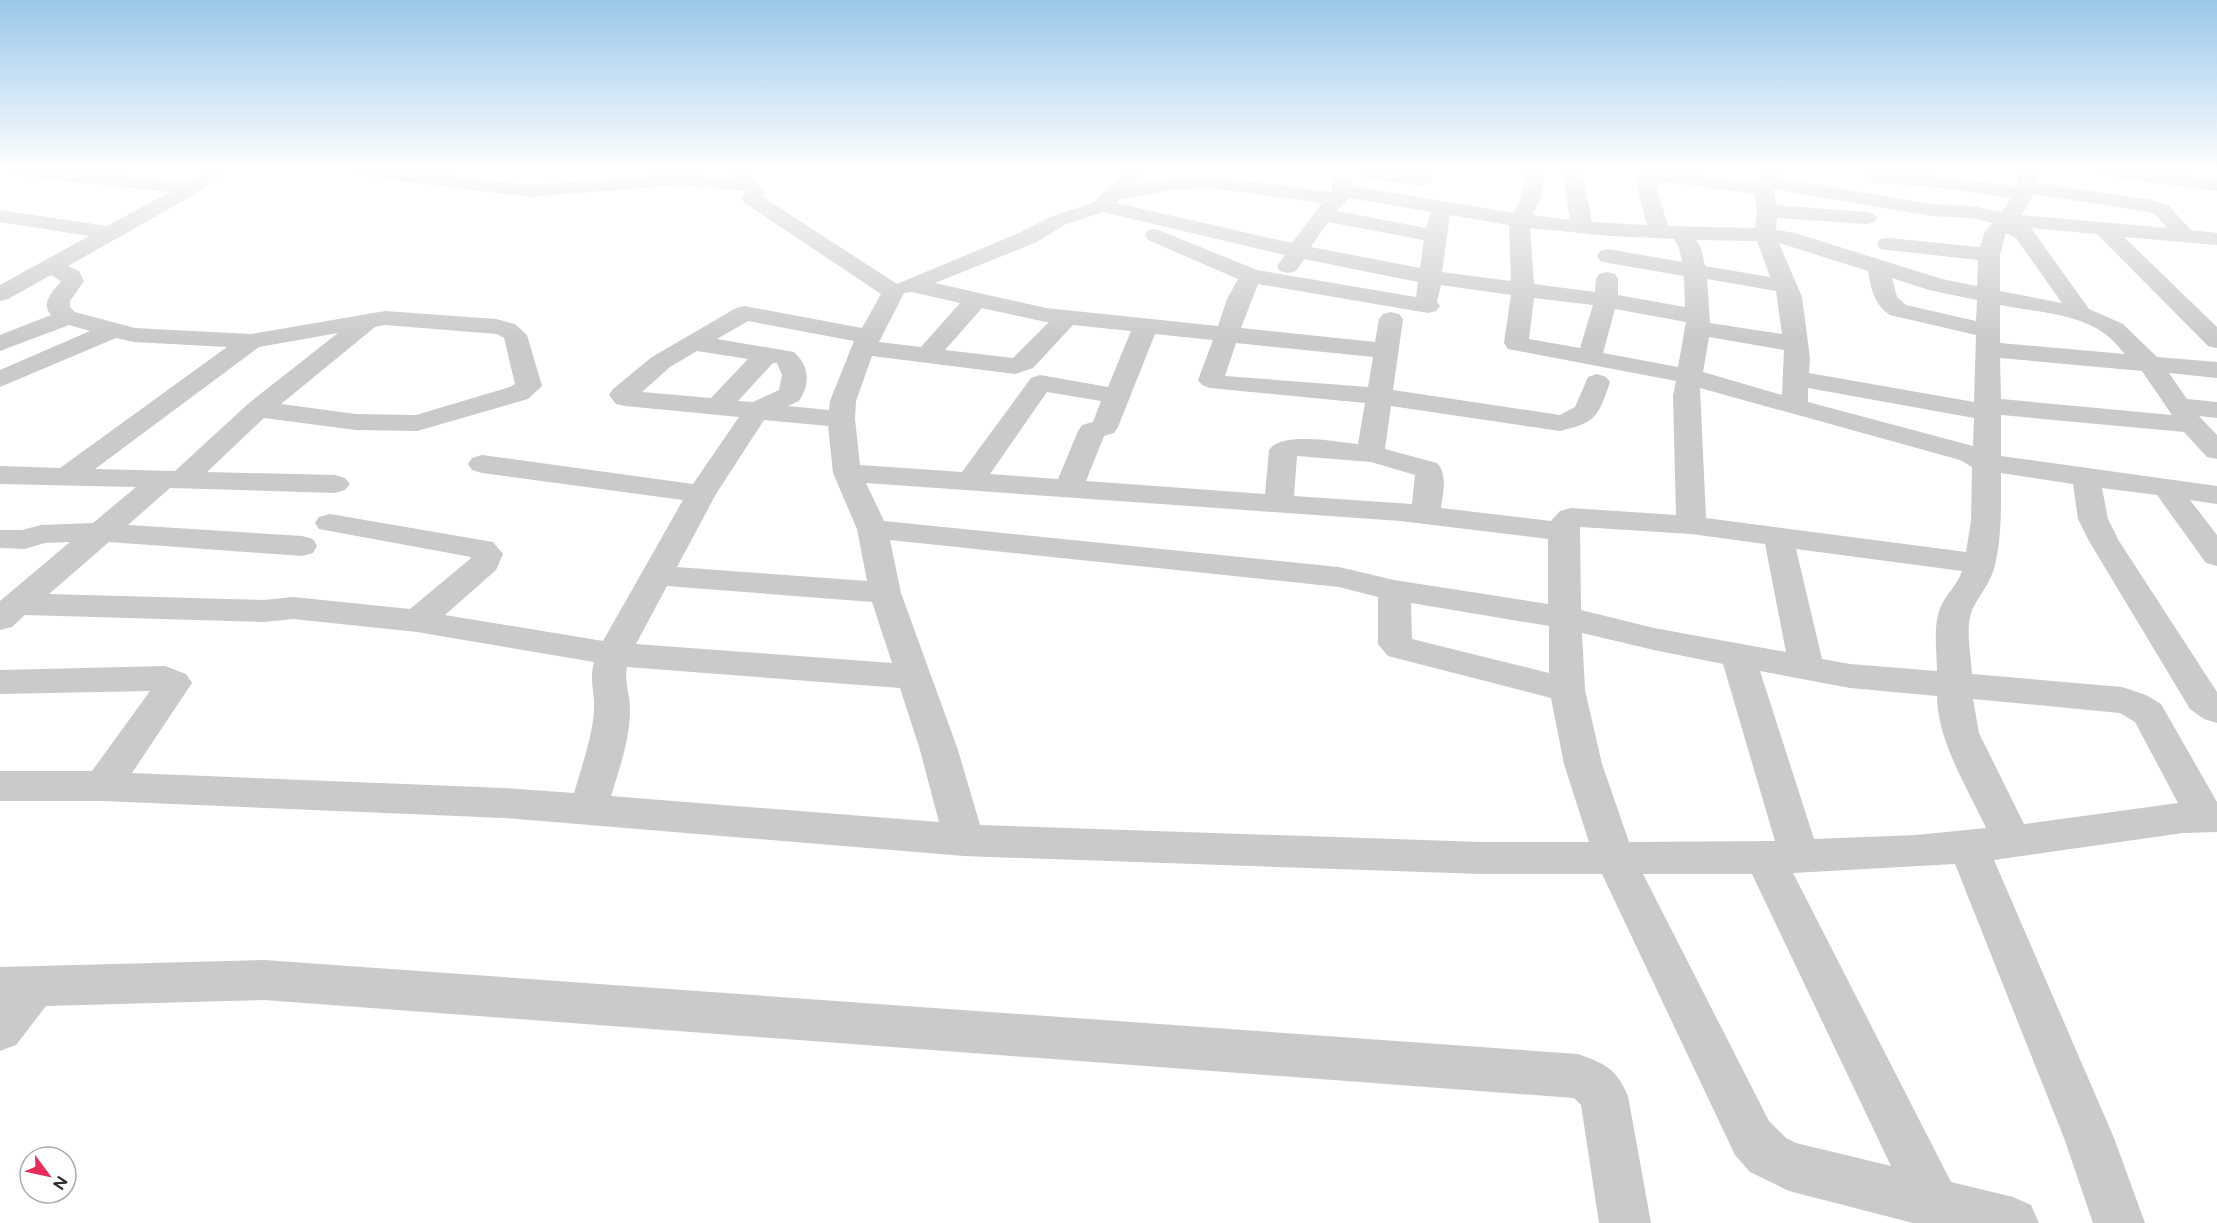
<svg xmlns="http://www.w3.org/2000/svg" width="2217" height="1223" font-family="Figtree,sans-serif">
<rect width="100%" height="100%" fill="#fff"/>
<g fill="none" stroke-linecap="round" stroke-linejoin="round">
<!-- minor -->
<g fill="#cacaca" fill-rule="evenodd">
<path d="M6 170H73L188 182 206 170H229L199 192 68 266 79 271 84 281 70 301V307L75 312 135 328 251 334 385 311 496 319 515 324 527 335 542 386 528 399 417 431 356 430 264 418 207 472 335 475 345 478 350 484 345 490 335 493 170 488 128 525 302 536 313 539 317 546 313 553 302 556 109 542 49 594 264 600 293 597 410 609 470 559 471 557 319 529 315 523 319 517 330 514 493 542 503 554 496 570 445 615 603 641 683 500 482 473 472 470 468 464 472 458 482 455 693 484 739 417 625 406 616 404 609 395 613 389 652 357 736 308 744 306 862 328 881 294 745 203 742 199 745 191 680 185 531 197 361 176 354 174 351 170H408L531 185 645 176 648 172 655 170 735 179 729 170H749L765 192 763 197 897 284 1021 232 1050 217 1095 202 1125 170H1146L1133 185 1170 178 1209 176 1332 192V183L1335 179H1349L1353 186 1513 213 1520 201 1526 170H1546L1540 201 1532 215 1570 220 1562 170H1582L1592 222 1647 225 1637 188 1639 170H1663L1755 182 1764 170H1784L1778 178 1932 204 1972 206 2002 212 2011 198 1942 188 1876 183 1869 181 1866 177 1869 173 1876 171 1942 176 2017 187 2018 170H2038L2037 183 2152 200 2168 205 2191 230 2217 233V245L2124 237 2217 327V348L2208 346 2097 234 2031 228 2089 309 2123 324 2157 357 2217 362V378L2169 373 2187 399 2217 402V418L2199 416 2217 435V459L2207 457 2184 432 2001 415V456L2217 486V504L2190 500 2217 535V566L2206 563 2157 495 2102 488 2108 519 2119 541 2217 692V723L2204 719 2190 709 2089 541 2078 519 2073 484 2001 473C2001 504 2002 536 1995 565 1991 582 1982 591 1974 606 1964 625 1971 654 1972 674L2122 687 2146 695 2161 704 2217 802V832L2183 833 1994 860 2114 1138 2145 1223H2093L2064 1138 1955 864 1793 873 1951 1182 2013 1197 2031 1205 2039 1223H1913L1789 1191 1750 1172 1735 1155 1602 874H1481L964 856 504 818 103 801H0V771H92L150 691 0 694V670L165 666 186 674 192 683 132 773 504 788 574 793C582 765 592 739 594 710 595 691 589 681 594 662L417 632 293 619 264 622 25 615 12 627 0 630V601L70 542 45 543 25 549 0 548V530H22L41 525 93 523 136 487 0 484V466L60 468 227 347 134 342 116 338 0 387V370L90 331 69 325 0 351V335L51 315C40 302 53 292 61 281L51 275 8 299 0 301V285L89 236 0 222V210L107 226 170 192 16 176 9 174ZM1658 181 1755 194 1757 211 1755 228 1668 226 1657 188ZM1209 188 1322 203 1292 243 1116 203 1119 200 1170 190ZM1774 189 1932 216 1972 218 1993 223 1985 231 1980 247 1888 238 1880 239 1877 244 1880 249 1888 250 1978 260 1977 286 1942 279 1795 233 1776 230 1777 218 1867 224 1874 222 1877 218 1874 214 1867 212 1776 205ZM2034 194 2149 212 2154 213 2167 228 2021 215ZM1349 198 1431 212 1426 228 1337 211ZM1103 212 1285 255 1277 266 1280 271 1288 273 1296 271 1304 259 1418 282 1416 297 1257 270 1156 229 1148 230 1145 235 1148 240 1238 279 1227 299 1218 326 1046 308 935 283 1037 242 1064 225ZM1450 215 1509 225 1511 281 1442 272ZM1328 222 1424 240 1420 268 1311 247ZM1530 228 1611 236 1674 239 1679 248 1682 262 1608 249 1600 251 1597 256 1600 261 1608 263 1684 276 1685 307 1618 295V279L1615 274 1607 272 1599 274 1596 279 1595 292 1534 284ZM2006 233 2016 238 2062 303 2000 291V255ZM1696 240 1757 241 1770 277 1705 266 1701 248ZM1779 243 1868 271C1871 289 1874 304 1890 315L1976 335 1974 402 1809 373 1810 358 1802 297ZM1892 278 1929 290 1977 300 1976 321 1906 305 1897 297ZM1707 279 1776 291 1782 334 1710 323ZM1258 284 1428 313 1436 311 1440 306 1437 302 1441 285 1511 295 1504 343 1508 349 1676 381 1673 396 1676 515 1571 508 1560 511 1551 521 1441 508C1443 493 1448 475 1437 463L1385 449 1391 406 1560 431C1597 422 1598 417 1610 382L1606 377 1597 374 1588 377 1575 407 1560 415 1393 390 1403 319 1399 314 1391 312 1383 314 1379 319 1375 342 1241 328ZM912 292 960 303 921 347 879 342 904 293ZM1534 298 1593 305 1580 348 1529 339ZM2000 305C2034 312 2077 313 2105 334 2113 339 2119 348 2125 354L2000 343ZM982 308 1046 322H1049L1013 358 945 350ZM1615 309 1686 322 1678 367 1603 353ZM748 321 854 341 830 401 829 410 788 406 799 401C811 383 809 366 794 352L717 339ZM385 325 497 334 504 338 515 384 510 387 416 415 356 414 281 404 375 327ZM1073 325 1131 331 1108 387 1040 375 1031 378 962 472 860 465 855 419 856 401 872 356 1015 374 1033 368ZM338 333 249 403 175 471 95 469 259 347ZM1155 334 1213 340 1198 380 1202 385 1210 388 1365 403 1358 444C1336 442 1282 431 1269 450L1265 494 1086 481 1104 436 1114 433 1118 427ZM1709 337 1784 350 1782 395 1703 372ZM1236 343 1373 357 1368 387 1225 376ZM697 351 748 359 711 398 642 392 670 367ZM2000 358 2142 371 2172 415 2001 399ZM773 363H777L782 375 779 390 753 402 738 401ZM1700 388 1960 460 1972 467 1971 521 1966 552 1706 518ZM1808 388 1974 418 1973 446 1808 402ZM1047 392 1101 401 1093 422 1082 425 1078 431 1058 479 990 474ZM764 420 828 426 833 473 857 529 867 581 677 567 716 494ZM1297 456 1371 462 1415 475 1412 504 1294 496ZM866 483 1400 521 1548 539V604L1394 580 1339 567 884 521ZM1580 527 1691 534 1765 544 1786 652 1654 628 1581 610ZM890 540 1339 587 1378 597V644L1388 656 1551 698 1564 764 1589 842H1481L980 825 958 750 901 593ZM1796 549 1962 571C1958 584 1948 592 1942 604 1932 624 1937 650 1937 671L1850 664 1822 659ZM667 586 872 602 892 663 636 644ZM1411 603 1549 626V673L1412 639ZM1582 633 1654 650 1723 664 1775 841 1629 842 1602 764 1585 690ZM627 667 900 688 920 750 939 822 611 796C620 767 630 739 630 709 630 694 624 682 627 667ZM1760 671 1850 688 1937 696C1937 740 1968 789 1986 828L1916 835 1814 839ZM1973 699 2120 713 2135 722 2178 803 2024 824 1979 733ZM1643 874H1752L1891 1166 1796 1143 1786 1138 1769 1121Z"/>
<polygon points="1363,170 1415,173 1415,170 1435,170 1431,182 1420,186 1363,178 1360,174"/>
<polygon points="2094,170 2148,170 2217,179 2217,191 2104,176 2097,174"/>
<path d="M264 960 1578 1054C1605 1064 1616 1068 1628 1096L1651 1223H1599L1581 1105 1574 1098 264 1000 46 1006 16 1045 0 1051V967Z"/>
</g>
</g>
<!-- sky -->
<linearGradient id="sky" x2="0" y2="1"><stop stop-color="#9ac7ea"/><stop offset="0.5" stop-color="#fff"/><stop offset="1" stop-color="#fff" stop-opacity="0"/></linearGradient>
<rect width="2217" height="341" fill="url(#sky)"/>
<!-- north arrow -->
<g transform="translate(48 1175) rotate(123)"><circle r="28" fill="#ffffff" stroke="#ababab" stroke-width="1.5"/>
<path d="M0-4.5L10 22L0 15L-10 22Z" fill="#e72c5a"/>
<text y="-9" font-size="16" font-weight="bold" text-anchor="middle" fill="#2d2d2d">N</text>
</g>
</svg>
